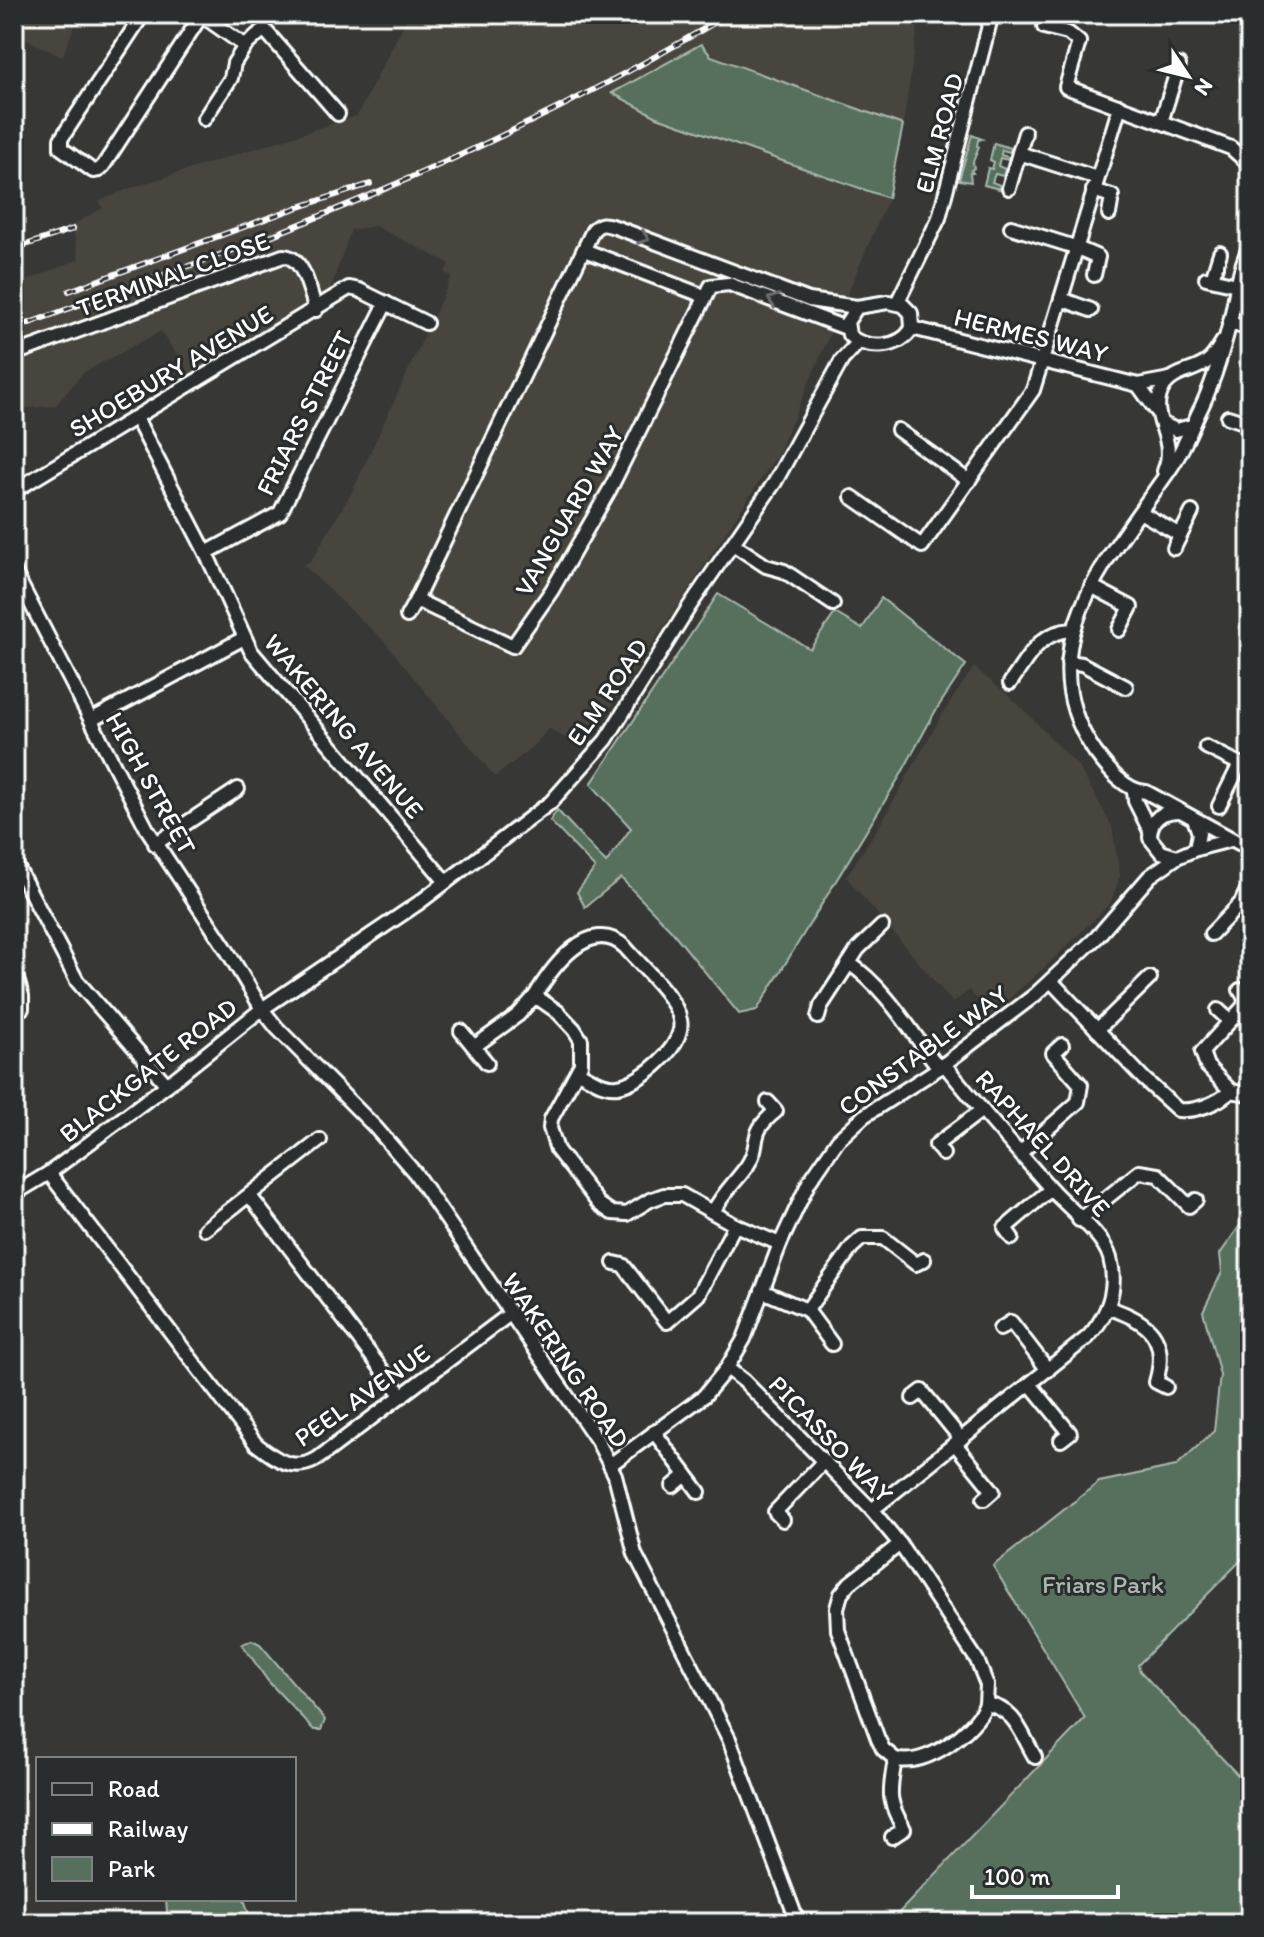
<svg xmlns="http://www.w3.org/2000/svg" width="1264" height="1937" font-family="Itim,sans-serif">
<rect width="100%" height="100%" fill="#373835"/>
<filter id="ink" filterUnits="userSpaceOnUse"><feTurbulence type="fractalNoise" baseFrequency=".0125" numOctaves="2"/><feDisplacementMap in="SourceGraphic" scale="16" xChannelSelector="R" yChannelSelector="G"/><feConvolveMatrix kernelMatrix="1 2 1 2 8 2 1 2 1" color-interpolation-filters="sRGB"/></filter>
<g filter="url(#ink)">
<!-- built -->
<g fill="#46453e">
<polygon points="14,14 80,14 62,57 14,33"/>
<polygon points="409,14 920,14 903,125 887,202 779,452 584,748 549,729 532,747 495,777 384,641 303,565 311,561 352,492 452,276 445,273 449,263 375,226 351,230 321,316 200,389 161,331 83,373 55,406 14,409 14,286 79,259 72,225 103,208 99,201 131,188 357,116"/>
<polygon points="974,667 1016,702 1079,767 1112,826 1120,876 1110,904 1043,969 990,1015 969,990 953,1003 846,877 881,823 943,713"/>
</g>
<!-- green -->
<g fill="#56705d" stroke="#aab8ae" stroke-width="2">
<polygon points="1189,14 1250,14 1250,29"/>
<polygon points="701,44 711,56 903,125 888,198 657,117 612,93"/>
<polygon points="972,135 982,139 978,140 977,146 979,147 973,162 974,168 971,170 973,173 970,173 971,182 959,180"/>
<polygon points="994,143 1011,148 1010,152 1002,150 1001,155 1008,157 1008,160 1000,158 998,166 1005,169 1003,176 995,174 992,182 1000,185 999,189 984,185 988,168 992,169 994,162 990,160"/>
<polygon points="718,594 810,649 835,613 862,629 881,598 966,665 936,710 900,776 757,1010 739,1014 671,930 621,878 585,907 577,892 595,868 550,821 557,810 606,863 631,828 591,784"/>
<polygon points="1250,1211 1250,1551 1138,1665 1140,1671 1250,1788 1250,1923 889,1923 1085,1718 993,1566 1099,1482 1176,1466 1214,1431 1220,1375 1203,1311 1222,1272 1220,1254"/>
<polygon points="252,1640 260,1644 325,1720 321,1730 314,1730 268,1681 242,1644"/>
<polygon points="166,1899 244,1899 252,1923 168,1923"/>
</g>
<g fill="none" stroke-linecap="round" stroke-linejoin="round">
<!-- minor casing -->
<g stroke="#fff" stroke-width="18">
<g id="minor">
<polyline points="143,14 61,139 61,148 93,171 99,170 103,166 201,16"/>
<polyline points="200,14 245,46 264,29 338,114"/>
<polyline points="1044,27 1068,33 1079,42 1066,87 1231,148 1250,165"/>
<polyline points="1248,79 1250,79"/>
<polyline points="204,119 231,78 234,63 245,46"/>
<polyline points="1161,122 1179,65"/>
<polyline points="1019,153 1025,133"/>
<polyline points="1009,188 1019,153 1097,178"/>
<polyline points="1093,190 1112,196 1109,214"/>
<polyline points="1011,227 1075,247 1098,257 1094,275"/>
<path d="M1250 246C1238 269 1236 297 1230 322 1222 354 1213 385 1198 414 1190 432 1182 452 1170 469 1112 554 1023 647 1095 752 1107 768 1125 791 1146 792L1250 849"/>
<polyline points="584,250 704,296"/>
<polyline points="1206,278 1237,285"/>
<polyline points="1212,279 1220,253"/>
<polyline points="1061,299 1091,310"/>
<path d="M888 302 903 305 911 313 912 328C901 349 865 351 849 335L847 322 857 307Z"/>
<polyline points="897,303 939,218 992,14"/>
<polyline points="1230,323 1250,329"/>
<path d="M846 328 729 284 711 286 610 489 552 590 513 646 416 600 593 230C601 222 605 224 615 227L809 300 857 307"/>
<polyline points="912,328 1138,385 1170,379"/>
<path d="M14 354 283 256C304 256 310 293 316 310"/>
<polyline points="1138,385 1156,410"/>
<polyline points="1228,417 1250,424"/>
<polyline points="136,418 206,553 251,651 446,882"/>
<polyline points="1163,424 1176,430 1192,426"/>
<polyline points="898,430 969,481"/>
<path d="M1164 471C1179 437 1145 417 1164 386 1174 371 1195 372 1208 361 1214 357 1219 347 1223 341"/>
<polyline points="14,491 349,288 359,290 426,323"/>
<polyline points="852,497 922,546 1033,390 1120,106"/>
<polyline points="1140,512 1180,535"/>
<polyline points="733,544 766,566 784,571 833,604"/>
<polyline points="1174,548 1192,512"/>
<polyline points="206,553 280,513 386,303"/>
<polyline points="14,571 147,829 225,947 262,1009 277,1028 375,1127 415,1173 597,1440 615,1475 635,1554 729,1739 798,1923"/>
<polyline points="1091,586 1131,607 1119,630"/>
<polyline points="407,616 416,600"/>
<polyline points="1068,662 1082,664 1126,687"/>
<path d="M1010 683C1029 657 1038 632 1072 630"/>
<polyline points="91,720 244,638"/>
<polyline points="1206,747 1250,769"/>
<polyline points="1134,791 1135,801 1150,831"/>
<polyline points="1219,806 1240,764"/>
<path d="M1180 811C1162 811 1150 818 1150 838L1161 852 1177 857 1196 849 1199 833 1194 819"/>
<polyline points="155,844 238,789"/>
<polyline points="1196,849 1231,840"/>
<polyline points="14,861 77,981 167,1085"/>
<path d="M882 926 858 949 849 963C887 989 911 1032 939 1068"/>
<polyline points="1211,934 1241,903 1250,884"/>
<polyline points="14,969 22,996 22,1008 14,1011"/>
<path d="M1051 981 1144 1079 1178 1110C1196 1112 1218 1103 1231 1091L1247 1094"/>
<path d="M535 996C552 967 590 915 625 947 640 965 676 997 680 1020 686 1045 641 1083 618 1086 603 1088 591 1078 578 1072"/>
<polyline points="1218,1010 1230,1021"/>
<polyline points="818,1017 821,1006 849,963"/>
<polyline points="1097,1030 1150,978"/>
<polyline points="461,1031 487,1063"/>
<polyline points="475,1046 518,1015 535,996 558,1012 574,1029 581,1040 581,1064 551,1119 550,1128 557,1150 599,1204 612,1213 627,1214 650,1200 664,1195 682,1195 735,1225 780,1244"/>
<polyline points="1231,1091 1207,1066 1202,1052 1244,1006 1245,998 1240,990"/>
<polyline points="1020,1153 1078,1102 1081,1085 1053,1053 1062,1045"/>
<polyline points="943,1154 936,1145 982,1110"/>
<path d="M49 1173 256 1444C275 1459 293 1473 317 1459L510 1314"/>
<polyline points="14,1194 49,1173 167,1085 262,1009 420,902 551,802 606,740 689,607 775,482 842,360 858,343"/>
<polyline points="250,1196 402,1396"/>
<path d="M713 1212C724 1191 735 1183 747 1166 763 1142 746 1135 776 1111L768 1102"/>
<polyline points="1079,1220 1139,1172 1158,1175 1189,1206 1196,1200"/>
<polyline points="205,1229 320,1140"/>
<polyline points="1012,1238 1005,1228 1051,1189"/>
<polyline points="614,1263 623,1265 667,1322 698,1295 735,1225"/>
<polyline points="762,1291 807,1310 852,1247 862,1238 883,1238 916,1264 924,1260"/>
<path d="M1109 1308C1149 1321 1169 1338 1156 1382L1166 1387"/>
<polyline points="807,1310 832,1344"/>
<polyline points="1000,1329 1011,1322 1048,1370"/>
<path d="M727 1368 744 1381 872 1510 900 1544 977 1660 987 1685 986 1704C1016 1709 1021 1734 1035 1757"/>
<polyline points="1030,1384 1070,1433 1061,1440"/>
<polyline points="913,1398 922,1391 961,1439"/>
<polyline points="654,1432 699,1492"/>
<polyline points="955,1444 993,1491 984,1499"/>
<polyline points="610,1465 704,1396 727,1368 744,1339 780,1244 809,1182 838,1140 864,1116 939,1068 1035,995 1097,937 1150,876 1177,857"/>
<polyline points="673,1486 686,1475"/>
<path d="M872 1510 1088 1337C1108 1315 1118 1288 1110 1258 1103 1234 1069 1209 1051 1189 1015 1148 978 1107 944 1064"/>
<polyline points="783,1520 775,1512 823,1462"/>
<polyline points="895,1759 883,1749 878,1739 838,1630 837,1608 841,1594 850,1583 900,1544"/>
<path d="M892 1837 904 1829C886 1798 890 1792 895 1759 925 1769 976 1730 986 1704"/>
</g>
</g>
<!-- minor -->
<use href="#minor" stroke="#2a2d2e" stroke-width="12"/>
<!-- rail casing -->
<g stroke="#fff" stroke-width="6">
<g id="rail">
<polyline points="14,249 73,229"/>
<polyline points="69,291 287,211 370,184"/>
<path d="M14 329C97 297 182 270 265 238 424 176 582 102 729 14"/>
</g>
</g>
<!-- rail -->
<use href="#rail" stroke="#2a2d2e" stroke-width="3" stroke-dasharray="9" stroke-linecap="butt"/>
</g>
<!-- one-way arrows -->
<defs><path id="oneway-chevron" d="M-2-3.5L2.5 0L-2 3.5" fill="none" stroke-width="1.6" stroke-linecap="round" stroke-linejoin="round" transform="scale(2)"/></defs>
<g stroke="#6a6c6d">
<use href="#oneway-chevron" transform="translate(644 238) rotate(21)"/>
<use href="#oneway-chevron" transform="translate(773 300) rotate(-160)"/>
</g>
</g>
<g text-anchor="middle" dominant-baseline="central" stroke-width="6" stroke-linejoin="round" paint-order="stroke">
<!-- street labels -->
<g font-size="26" fill="#fff" stroke="#2a2d2e">
<text transform="translate(939 133) rotate(-75)">ELM ROAD</text>
<text transform="translate(173 274) rotate(-20)">TERMINAL CLOSE</text>
<text transform="translate(1031 335) rotate(14)">HERMES WAY</text>
<text transform="translate(171 371) rotate(-31)">SHOEBURY AVENUE</text>
<text transform="translate(304 413) rotate(-63)">FRIARS STREET</text>
<text transform="translate(569 511) rotate(-60)">VANGUARD WAY</text>
<text transform="translate(607 692) rotate(-56)">ELM ROAD</text>
<text transform="translate(344 726) rotate(50)">WAKERING AVENUE</text>
<text transform="translate(151 783) rotate(61)">HIGH STREET</text>
<text transform="translate(923 1050) rotate(-36)">CONSTABLE WAY</text>
<text transform="translate(148 1070) rotate(-38)">BLACKGATE ROAD</text>
<text transform="translate(1043 1143) rotate(48)">RAPHAEL DRIVE</text>
<text transform="translate(566 1360) rotate(56)">WAKERING ROAD</text>
<text transform="translate(362 1395) rotate(-35)">PEEL AVENUE</text>
<text transform="translate(831 1439) rotate(46)">PICASSO WAY</text>
</g>
<!-- park labels -->
<g font-size="26" fill="#aab8ae" stroke="#2a2d2e">
<text x="1103" y="1584">Friars Park</text>
</g>
</g>
<!-- margin -->
<rect width="1264" height="1937" fill="none" stroke="#2a2d2e" stroke-width="48"/>
<rect x="24" y="24" width="1216" height="1889" fill="none" stroke="#fff" stroke-width="3" filter="url(#ink)"/>
<!-- legend -->
<rect x="36" y="1757" width="260" height="144" fill="#2a2d2e" stroke="#7f8182" stroke-width="2"/>
<rect x="52" y="1783" width="40" height="12" fill="#2a2d2e" stroke="#7f8182" stroke-width="2"/>
<text x="108" y="1797" font-size="24" fill="#ffffff">Road</text>
<rect x="52" y="1823" width="40" height="12" fill="#ffffff" stroke="#7f8182" stroke-width="2"/>
<text x="108" y="1837" font-size="24" fill="#ffffff">Railway</text>
<rect x="52" y="1857" width="40" height="24" fill="#56705d" stroke="#7f8182" stroke-width="2"/>
<text x="108" y="1877" font-size="24" fill="#ffffff">Park</text>
<!-- north arrow -->
<g transform="translate(1188 76) rotate(125)" stroke="#2a2d2e" stroke-width="6" paint-order="stroke">
<path d="M0-6L14 30L0 20L-14 30Z" fill="#ffffff"/>
<text y="-12" font-size="22" font-weight="bold" text-anchor="middle" fill="#ffffff">N</text>
</g>
<!-- scale -->
<path d="M972 1885v12h146v-12" fill="none" stroke="#ffffff" stroke-width="4"/>
<text x="984" y="1885" font-size="24" fill="#ffffff" stroke="#2a2d2e" stroke-width="6" paint-order="stroke">100 m</text>
</svg>
